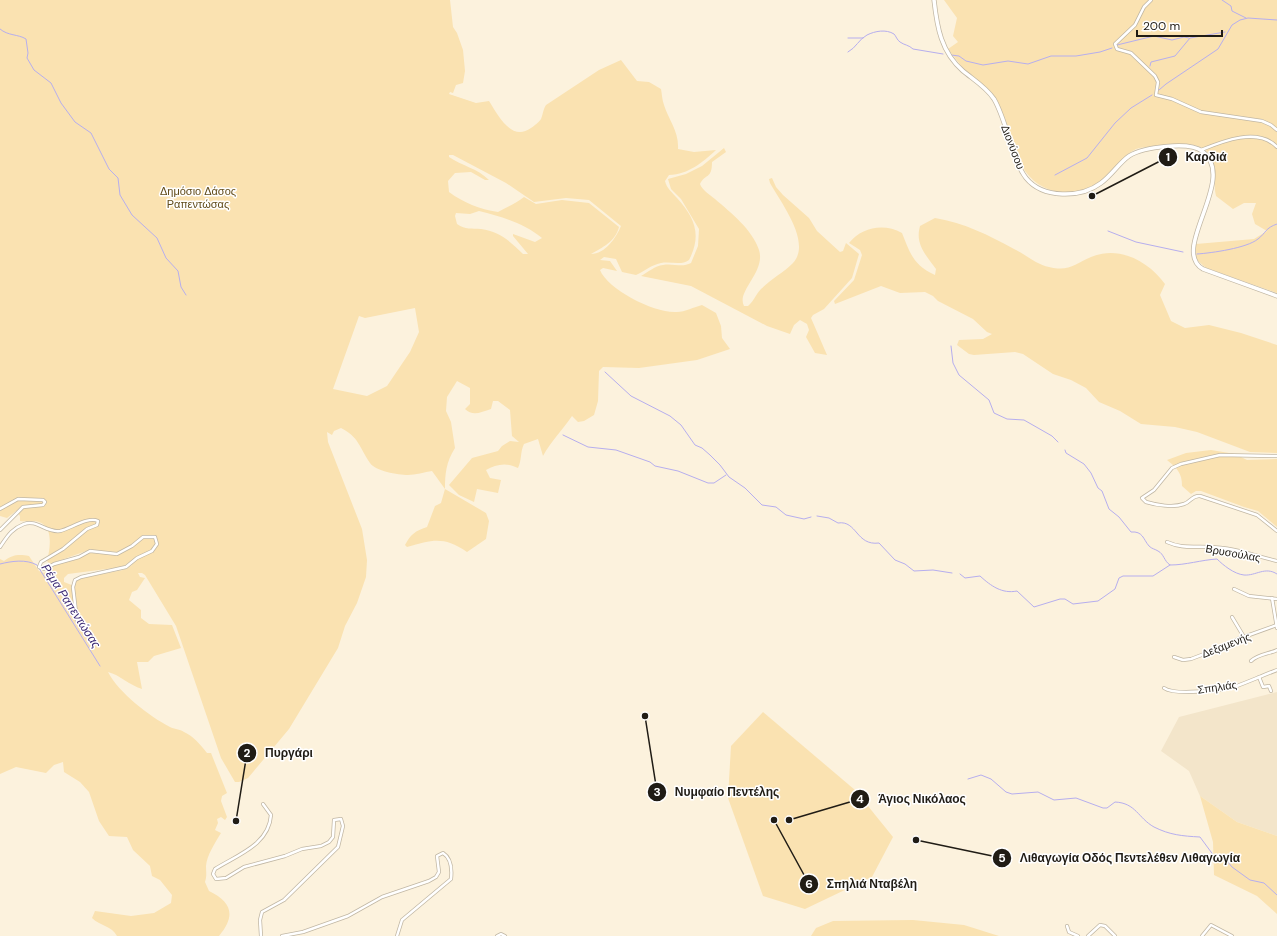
<svg xmlns="http://www.w3.org/2000/svg" width="1277" height="936" font-family="'DM Sans',sans-serif">
<rect width="100%" height="100%" fill="#fcf2dd"/>
<!-- built -->
<polygon fill="#f3e5ca" points="1277,692 1277,836 1237,822 1200,796 1189,771 1161,751 1179,717"/>
<!-- green -->
<g fill="#fae2b1" fill-rule="evenodd">
<path d="M0 0H450L453 27 457 33 463 50 465 71 463 83 456 85 453 93 450 92 449 94 476 103 489 101C498 115 511 142 531 128 534 126 539 122 541 119 543 114 543 110 546 105L599 70 621 60 637 81 649 82 661 89C662 94 662 100 664 105 669 121 679 131 678 149L694 152 716 150C702 163 689 174 669 175L665 181C667 189 672 192 677 198 695 218 702 235 689 260 681 266 671 261 661 263 651 265 645 271 636 275L622 272 616 259 604 257 600 260 610 261 617 271 603 268 600 270C608 290 656 314 677 312 685 312 694 307 702 305L716 313 721 326 722 338 730 349 697 360 639 368 603 367 599 371 598 401 594 415 584 421 578 422 572 416C563 429 550 443 543 456L538 439 524 444C520 452 522 460 518 468 507 462 496 464 486 470L490 478 501 480 498 493 477 489 474 502 459 495 449 485 472 458 498 451 502 446 510 441 519 442 512 436 510 410 498 401H493L491 409C481 412 473 417 465 409L470 404V388L457 381 447 397 446 411 451 422 455 448C446 462 445 474 445 489L486 513 489 521 486 539 467 552C443 536 433 540 407 547L405 545C411 534 415 531 427 527L435 506 441 503 445 489 432 471C425 472 415 475 408 475 398 475 375 471 370 463 359 447 359 437 341 428L334 431 332 435 327 432 328 442 362 529 367 560 366 577 357 603 345 626 338 648 289 729 248 778 239 782H235L221 758 176 626 145 575 142 573H138L140 577 145 578 137 590 132 592 129 600 141 610V618L149 624 172 625 181 648 154 656 148 662H137L142 689C129 685 120 675 108 672 119 693 149 716 170 727 174 729 180 729 184 732 193 736 201 745 207 753H211L227 793 222 796 221 801 227 817 225 820 221 817 217 819 218 823 215 830 221 833C215 843 207 855 206 866 206 872 207 876 205 882L209 891C232 902 236 916 219 936H117C112 926 100 926 92 918L95 911 131 916 154 913 171 903 172 895 160 880 152 876 150 866 133 850 127 837 109 836 99 821 89 792 80 782 64 772 63 762 54 765 46 773 16 767 0 774V559L4 561C12 555 18 554 29 556L39 571 44 573 54 565 90 553 119 554 116 552 89 550 50 564 47 561C50 549 54 527 39 522 33 520 26 522 20 521V516L16 511 7 518 0 516ZM449 155H453L506 183 534 202 566 198 589 200 621 226C616 238 605 254 591 254 603 247 615 242 619 227L589 203 562 200 536 204 524 197C515 204 507 207 498 212 479 209 464 203 449 192L448 181 455 173 471 172 485 180H489C477 168 462 166 449 157ZM479 211C502 217 524 223 542 238L535 242 513 234V236L528 254H523C511 242 499 231 481 229 471 228 466 230 457 224L455 216 456 213 470 214ZM415 308 419 332 410 352 387 386 367 396 333 389 359 316 365 318ZM130 562 132 565 123 570 81 578 76 581 74 586 64 582V578L68 574 122 567Z"/>
<path d="M944 0H1277V293L1206 268 1196 259V244L1254 239 1267 231 1255 224 1252 214 1256 203H1244L1233 209 1216 196C1213 183 1217 170 1211 157 1201 138 1172 145 1155 147 1149 147 1142 147 1136 149 1124 155 1117 167 1107 176 1082 198 1045 199 1025 171L995 97 962 67 948 49 958 42 953 36 957 18Z"/>
<path d="M724 148 726 152 712 162C712 180 705 173 700 184 702 190 710 195 715 199 731 213 752 229 759 250 766 272 736 291 744 306H748C754 301 756 294 761 289 771 279 783 273 793 263 812 242 781 203 770 183L769 179 772 178 776 187 783 195 809 218 817 231 840 252 843 251 846 243 859 254 852 278 824 309 813 315 811 318 827 355 815 353 806 337 809 330 807 324 800 320 794 325 790 334 767 326 691 286 641 276C648 272 655 266 663 265 673 263 682 268 691 263L698 246 699 229 681 199 671 189 668 179 686 174 702 166Z"/>
<path d="M935 218C965 223 988 235 1014 249 1025 254 1037 265 1049 267 1069 272 1075 264 1091 257 1120 245 1149 262 1165 284L1160 295 1171 321 1185 328 1209 325 1241 333 1277 345V453L1250 452 1197 432 1175 427 1141 424 1120 411 1099 402 1086 388 1071 380 1053 374 1023 354 1015 352 974 355 969 354 957 345 959 340 983 339 992 334 987 332 973 319 938 301 933 296 925 292 900 293 881 286 835 304 834 301 854 280 862 255 860 250 849 243C862 227 884 223 902 233 910 253 913 265 935 275L936 269C925 254 915 244 920 226Z"/>
<path d="M1211 450 1235 454 1247 460 1277 459V527L1258 511 1244 507 1201 491H1196L1191 494 1182 486C1182 473 1177 468 1167 460L1186 453Z"/>
<polygon points="763,712 855,790 893,837 872,877 805,909 763,896 728,798 731,746"/>
<polygon points="1200,796 1237,822 1277,836 1277,914 1257,896 1214,875 1213,842"/>
<polygon points="913,920 964,925 999,936 811,936 816,928 833,921"/>
</g>
<g fill="none" stroke-linecap="round" stroke-linejoin="round">
<!-- stream -->
<g stroke="#b6aeee" stroke-width="1">
<polyline points="1222,0 1231,6 1232,11 1246,18"/>
<path d="M0 29C8 36 18 34 26 39L28 53 27 58 34 70 51 83 61 103 75 122 91 133 109 169 118 178 120 195 132 215 157 238 166 258 178 271 181 287 186 295"/>
<polyline points="848,38 863,38"/>
<polyline points="1117,45 1154,36 1172,40 1184,37 1189,38"/>
<path d="M848 52C856 48 859 39 867 35 875 31 886 29 894 34 896 36 897 40 900 42 904 45 909 45 913 49L943 54"/>
<polyline points="951,55 959,56 966,61 983,65 1008,61 1028,64 1051,56 1076,56 1100,52 1112,48"/>
<polyline points="1150,66 1151,62 1175,56 1190,38 1225,32"/>
<polyline points="1159,90 1166,84 1218,49 1232,25 1240,20 1248,18 1277,20"/>
<polyline points="1055,175 1087,158 1115,123 1131,108 1152,95"/>
<polyline points="1108,231 1136,242 1183,252"/>
<path d="M1197 254C1212 253 1247 248 1258 239 1266 233 1265 228 1277 224"/>
<polyline points="951,346 953,363 959,375 989,400 994,413 1007,419 1024,420 1052,436 1058,442"/>
<polyline points="605,372 631,396 670,416 681,425 695,445 702,448 710,455 720,465 729,477 745,488 762,505 776,507 786,515 804,519 811,517"/>
<polyline points="563,435 588,447 616,450 650,462 655,466 678,471 708,483 714,483 726,475"/>
<path d="M1065 450 1066 453 1084 464 1091 473 1098 488 1102 491 1109 509 1119 517 1131 532C1143 531 1143 539 1149 546 1152 549 1155 549 1158 551 1164 554 1164 561 1170 565 1186 565 1201 560 1217 559 1223 565 1234 574 1244 575 1256 576 1265 566 1277 574"/>
<path d="M817 516 829 518 838 523C857 520 856 546 879 543L895 560 905 564 914 571 933 570 952 573"/>
<path d="M0 564C12 561 26 559 37 565L100 666"/>
<path d="M960 574 965 578 980 576C991 586 1002 594 1017 591L1034 607 1060 599H1065L1073 604 1098 601 1115 589 1119 578 1123 576H1153L1170 565"/>
<path d="M968 779 981 775 991 779 1006 792 1012 794 1038 792 1054 800 1076 798 1103 808H1107L1115 802C1136 803 1138 818 1154 827 1170 835 1182 836 1200 837L1214 856 1227 861 1232 867 1250 880 1264 883 1277 895"/>
</g>
<!-- street casing -->
<g stroke="#c1b7a4" stroke-width="4">
<g id="street">
<polyline points="1151,0 1144,7 1135,25 1115,44 1117,49 1131,53 1155,76 1158,82 1156,95 1172,99 1201,112 1262,121 1271,125 1277,130"/>
<path d="M1201 150C1223 141 1258 127 1277 147"/>
<path d="M1277 456 1220 455 1181 464 1172 468 1154 490 1142 498 1146 502C1156 505 1173 508 1184 504 1191 502 1192 495 1200 496L1257 515 1277 531"/>
<polyline points="0,509 18,499 43,500 45,502 43,505 23,507 0,530"/>
<path d="M1167 542C1183 549 1192 546 1209 547 1232 547 1255 556 1277 561"/>
<path d="M0 547C7 537 11 529 24 524 37 519 46 533 60 531 70 529 88 516 98 521L97 525 87 529 63 549 41 562 39 567 45 569 54 564 79 557 90 551 117 554 132 546 143 537H155L157 544 152 551 137 558 126 567 81 577 75 580 73 587 77 621"/>
<polyline points="1234,589 1249,596 1277,599"/>
<polyline points="1272,598 1277,628"/>
<polyline points="1232,617 1244,637"/>
<polyline points="1174,657 1183,660 1191,659 1228,645 1238,639 1277,625"/>
<path d="M1251 661C1258 654 1269 654 1277 650"/>
<polyline points="1259,677 1263,687 1269,686 1271,691"/>
<path d="M1164 688C1175 696 1223 690 1237 686 1250 681 1264 675 1277 670"/>
<polyline points="1067,926 1069,932 1078,936"/>
<path d="M261 936 260 920 262 912 284 900 338 847 343 826 341 819 334 820 333 837 329 842 321 846 302 849 285 856 244 867 226 878 216 879 213 874 215 869C237 855 269 845 271 815L263 804"/>
<path d="M282 936 303 932 348 916 382 897 429 881 436 877 439 872 437 856 443 853C451 858 452 870 451 879L402 920 397 936"/>
<polyline points="497,936 501,934 505,936"/>
<polyline points="1088,936 1100,925 1105,926 1115,936"/>
<polyline points="1202,936 1211,925 1232,936"/>
</g>
</g>
<!-- secondary casing -->
<g stroke="#c1b7a4" stroke-width="5">
<path id="secondary" d="M934 0C937 27 941 52 963 71 974 80 986 87 994 99 1007 121 1012 160 1026 178 1043 199 1081 198 1101 183 1112 175 1119 163 1129 156 1143 147 1189 141 1202 151 1239 178 1169 250 1203 269L1277 296"/>
</g>
<!-- street -->
<use href="#street" stroke="#fff" stroke-width="2.5"/>
<!-- secondary -->
<use href="#secondary" stroke="#fff" stroke-width="3.5"/>
</g>
<g text-anchor="middle" dominant-baseline="central" stroke-width="3" stroke-linejoin="round" paint-order="stroke">
<!-- street labels -->
<g font-size="11" fill="#201c15" stroke="#fff">
<text transform="translate(1013 147) rotate(69)">Διονύσου</text>
<text transform="translate(1233 553) rotate(10)">Βρυσούλας</text>
<text transform="translate(1226 645) rotate(-21)">Δεξαμενής</text>
<text transform="translate(1217 687) rotate(-8)">Σπηλιάς</text>
</g>
<!-- park labels -->
<g font-size="11" fill="#614b19" stroke="#fff">
<text x="198" y="191">Δημόσιο Δάσος<tspan x="198" dy="13">Ραπεντώσας</tspan></text>
</g>
<!-- water labels -->
<g font-size="12" font-style="italic" fill="#3c2a74" stroke="#fff">
<text transform="translate(71 606) rotate(57)">Ρέμα Ραπεντώσας</text>
</g>
</g>
<!-- callouts -->
<path fill="none" stroke="#201c15" stroke-width="1.5" d="M1092 196L1168 157M236 821L247 753M645 716L657 792M789 820L860 799M916 840L1002 858M774 820L809 884"/>
<g fill="#201c15" stroke="#fff" stroke-width="1.5">
<circle cx="1092" cy="196" r="4"/>
<circle cx="236" cy="821" r="4"/>
<circle cx="645" cy="716" r="4"/>
<circle cx="789" cy="820" r="4"/>
<circle cx="916" cy="840" r="4"/>
<circle cx="774" cy="820" r="4"/>
<circle cx="1168" cy="157" r="10"/>
<circle cx="247" cy="753" r="10"/>
<circle cx="657" cy="792" r="10"/>
<circle cx="860" cy="799" r="10"/>
<circle cx="1002" cy="858" r="10"/>
<circle cx="809" cy="884" r="10"/>
</g>
<g font-size="12" text-anchor="middle" font-weight="bold" fill="#fff">
<text x="1168" y="161">1</text>
<text x="247" y="757">2</text>
<text x="657" y="796">3</text>
<text x="860" y="803">4</text>
<text x="1002" y="862">5</text>
<text x="809" y="888">6</text>
</g>
<g font-size="12" text-anchor="middle" font-weight="bold" fill="#201c15" stroke="#fff" stroke-width="3" stroke-linejoin="round" paint-order="stroke">
<text x="1206" y="161">Καρδιά</text>
<text x="289" y="757">Πυργάρι</text>
<text x="727" y="796">Νυμφαίο Πεντέλης</text>
<text x="922" y="803">Άγιος Νικόλαος</text>
<text x="1130" y="862">Λιθαγωγία Οδός Πεντελέθεν Λιθαγωγία</text>
<text x="872" y="888">Σπηλιά Νταβέλη</text>
</g>
<!-- scale -->
<path d="M1137 30v6h85v-6" fill="none" stroke="#201c15" stroke-width="2"/>
<text x="1143" y="30" font-size="12" fill="#201c15" stroke="#ffffff" stroke-width="3" paint-order="stroke">200 m</text>
</svg>
